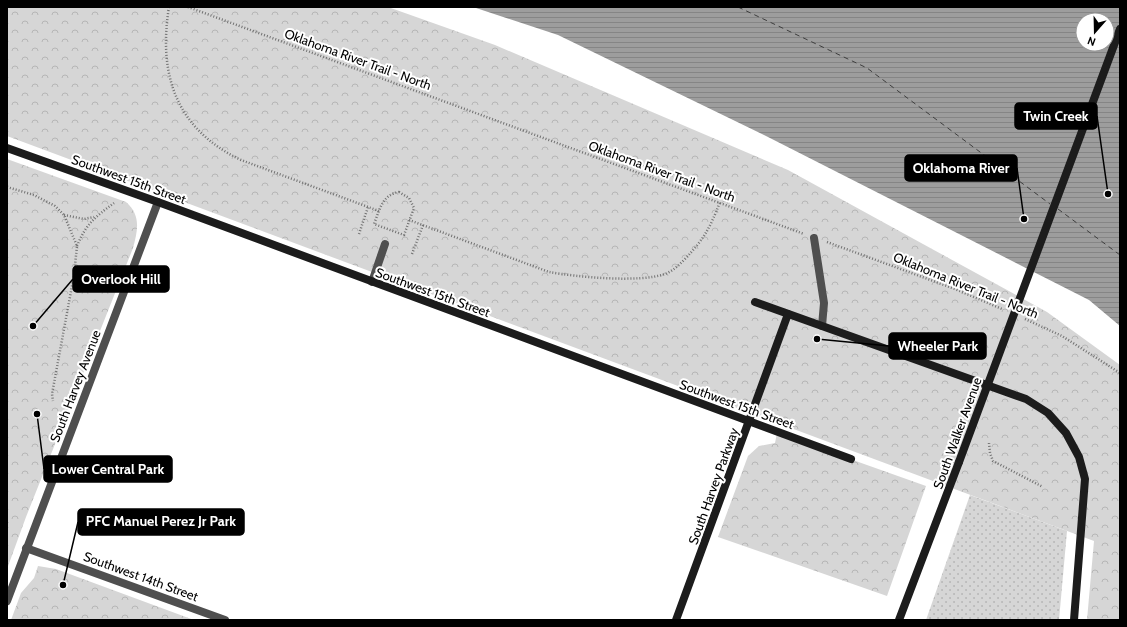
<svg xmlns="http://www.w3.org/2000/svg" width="1127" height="627" font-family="Cabin,sans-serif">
<defs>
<pattern id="grass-dots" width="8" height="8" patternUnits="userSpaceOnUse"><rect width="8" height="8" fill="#d6d6d6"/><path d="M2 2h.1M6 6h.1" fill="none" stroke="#b6b6b6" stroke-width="1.8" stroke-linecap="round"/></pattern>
<pattern id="forest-crowns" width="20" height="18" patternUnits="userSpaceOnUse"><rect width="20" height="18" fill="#d6d6d6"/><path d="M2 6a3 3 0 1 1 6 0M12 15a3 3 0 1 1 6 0" fill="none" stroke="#b6b6b6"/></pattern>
<pattern id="water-rules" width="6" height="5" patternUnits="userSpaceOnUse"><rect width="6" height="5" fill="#9d9d9d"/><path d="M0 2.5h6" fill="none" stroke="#858585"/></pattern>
</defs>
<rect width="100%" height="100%" fill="#fff"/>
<!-- grass -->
<polygon fill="url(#grass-dots)" points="970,495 1067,531 1059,620 926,620"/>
<!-- forest -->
<g fill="url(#forest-crowns)">
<polygon points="7,7 388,7 495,45 788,170 1047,312 1120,365 1120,620 1087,620 1094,541 7,136"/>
<path d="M7 159 126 202C141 215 138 230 133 248L26 517 7 569Z"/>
<polygon points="777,433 926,486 887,596 718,537 748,456 759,446 775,443"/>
<polygon points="38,566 56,569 194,620 11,620 21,593 34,578"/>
</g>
<!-- water -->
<path fill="url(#water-rules)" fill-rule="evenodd" d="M473 7H1120V326L1089 300 768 137 558 35ZM1083 20H1107V44H1083Z"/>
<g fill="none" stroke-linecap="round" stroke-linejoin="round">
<!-- ferry -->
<g stroke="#3e3e3e" stroke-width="1" stroke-dasharray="5 4" stroke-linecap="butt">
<polyline points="738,7 867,68 1050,204"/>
<polyline points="1058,209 1120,255"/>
</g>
<!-- path -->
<g stroke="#717171" stroke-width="2.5" stroke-dasharray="1 2" stroke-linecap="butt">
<path d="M169 7C158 75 176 129 241 160L379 211"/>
<polyline points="188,7 804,234"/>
<polyline points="7,187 34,195 55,206 64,215 77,246 74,275 52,394 53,401"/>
<path d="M399 192 409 198 414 208 404 235 374 224C380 209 382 195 399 192Z"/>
<polyline points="64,215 84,219 94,217"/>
<path d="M409 220 549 272C577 277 639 283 665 274 673 271 679 265 685 259 704 239 710 228 720 202"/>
<polyline points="359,234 368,207"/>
<polyline points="827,242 955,289 1002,309"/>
<path d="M77 246C86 224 95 217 114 203"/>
<polyline points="412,254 423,225"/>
<polyline points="1025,319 1062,336 1120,373"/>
<polyline points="989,443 990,453 993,461 1043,487"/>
<polyline points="7,523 9,524"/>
</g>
<!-- lane -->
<g stroke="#4f4f4f" stroke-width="8">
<polyline points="814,238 824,303 822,326"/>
<polyline points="372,282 385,244"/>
</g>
<!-- street -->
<g stroke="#4f4f4f" stroke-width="8">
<polyline points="26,548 225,620"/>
<polyline points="7,601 158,202"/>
</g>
<!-- secondary -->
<g stroke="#1c1c1c" stroke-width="8">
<polyline points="7,148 158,202 851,459"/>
<polyline points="755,302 1026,399 1048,413 1066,433 1079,457 1085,479 1074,620"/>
<polyline points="676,620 788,314"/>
<polyline points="899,620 959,462"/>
</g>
<!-- secondary-bridge -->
<polyline stroke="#1c1c1c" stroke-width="8" points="959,462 1120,29"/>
</g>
<g text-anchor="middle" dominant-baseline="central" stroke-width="4" stroke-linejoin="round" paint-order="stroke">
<!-- street labels -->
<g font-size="13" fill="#000" stroke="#fff">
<text transform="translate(358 59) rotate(20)">Oklahoma River Trail - North</text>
<text transform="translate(662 171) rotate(20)">Oklahoma River Trail - North</text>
<text transform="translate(129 179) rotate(20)">Southwest 15th Street</text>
<text transform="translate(966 285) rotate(22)">Oklahoma River Trail - North</text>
<text transform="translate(433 292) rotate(20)">Southwest 15th Street</text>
<text transform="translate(75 386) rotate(-69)">South Harvey Avenue</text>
<text transform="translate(737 404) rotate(20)">Southwest 15th Street</text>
<text transform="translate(957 433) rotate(-70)">South Walker Avenue</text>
<text transform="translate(713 486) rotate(-70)">South Harvey Parkway</text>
<text transform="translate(141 576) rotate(20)">Southwest 14th Street</text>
</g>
</g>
<!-- callouts -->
<path fill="none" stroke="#000" stroke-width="1.5" d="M1108 194L1097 116M1024 219L1017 168M33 326L73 279M817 339L889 346M37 414L44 469M63 585L78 522"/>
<g fill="#000" stroke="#fff" stroke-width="1.5">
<circle cx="1108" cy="194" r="4"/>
<circle cx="1024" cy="219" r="4"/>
<circle cx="33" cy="326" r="4"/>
<circle cx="817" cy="339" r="4"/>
<circle cx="37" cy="414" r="4"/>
<circle cx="63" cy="585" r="4"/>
</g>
<g fill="#000" stroke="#000" stroke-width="1.5">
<rect x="1015" y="103" width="82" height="26" rx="4"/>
<rect x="905" y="155" width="112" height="26" rx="4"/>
<rect x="73" y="266" width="96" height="26" rx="4"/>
<rect x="889" y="333" width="97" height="26" rx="4"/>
<rect x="44" y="456" width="128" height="26" rx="4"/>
<rect x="78" y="509" width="166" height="26" rx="4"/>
</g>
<g font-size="14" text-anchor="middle" font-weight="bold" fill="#fff">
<text x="1056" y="121">Twin Creek</text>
<text x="961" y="173">Oklahoma River</text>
<text x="121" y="284">Overlook Hill</text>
<text x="938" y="351">Wheeler Park</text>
<text x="108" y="474">Lower Central Park</text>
<text x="161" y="526">PFC Manuel Perez Jr Park</text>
</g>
<!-- border -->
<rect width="1127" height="627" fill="none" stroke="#000000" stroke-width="16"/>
<!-- north arrow -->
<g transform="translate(1095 32) rotate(200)"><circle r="19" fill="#ffffff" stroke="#999999"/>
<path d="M0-3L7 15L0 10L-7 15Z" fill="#000000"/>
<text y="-6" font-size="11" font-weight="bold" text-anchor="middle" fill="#000000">N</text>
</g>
</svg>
